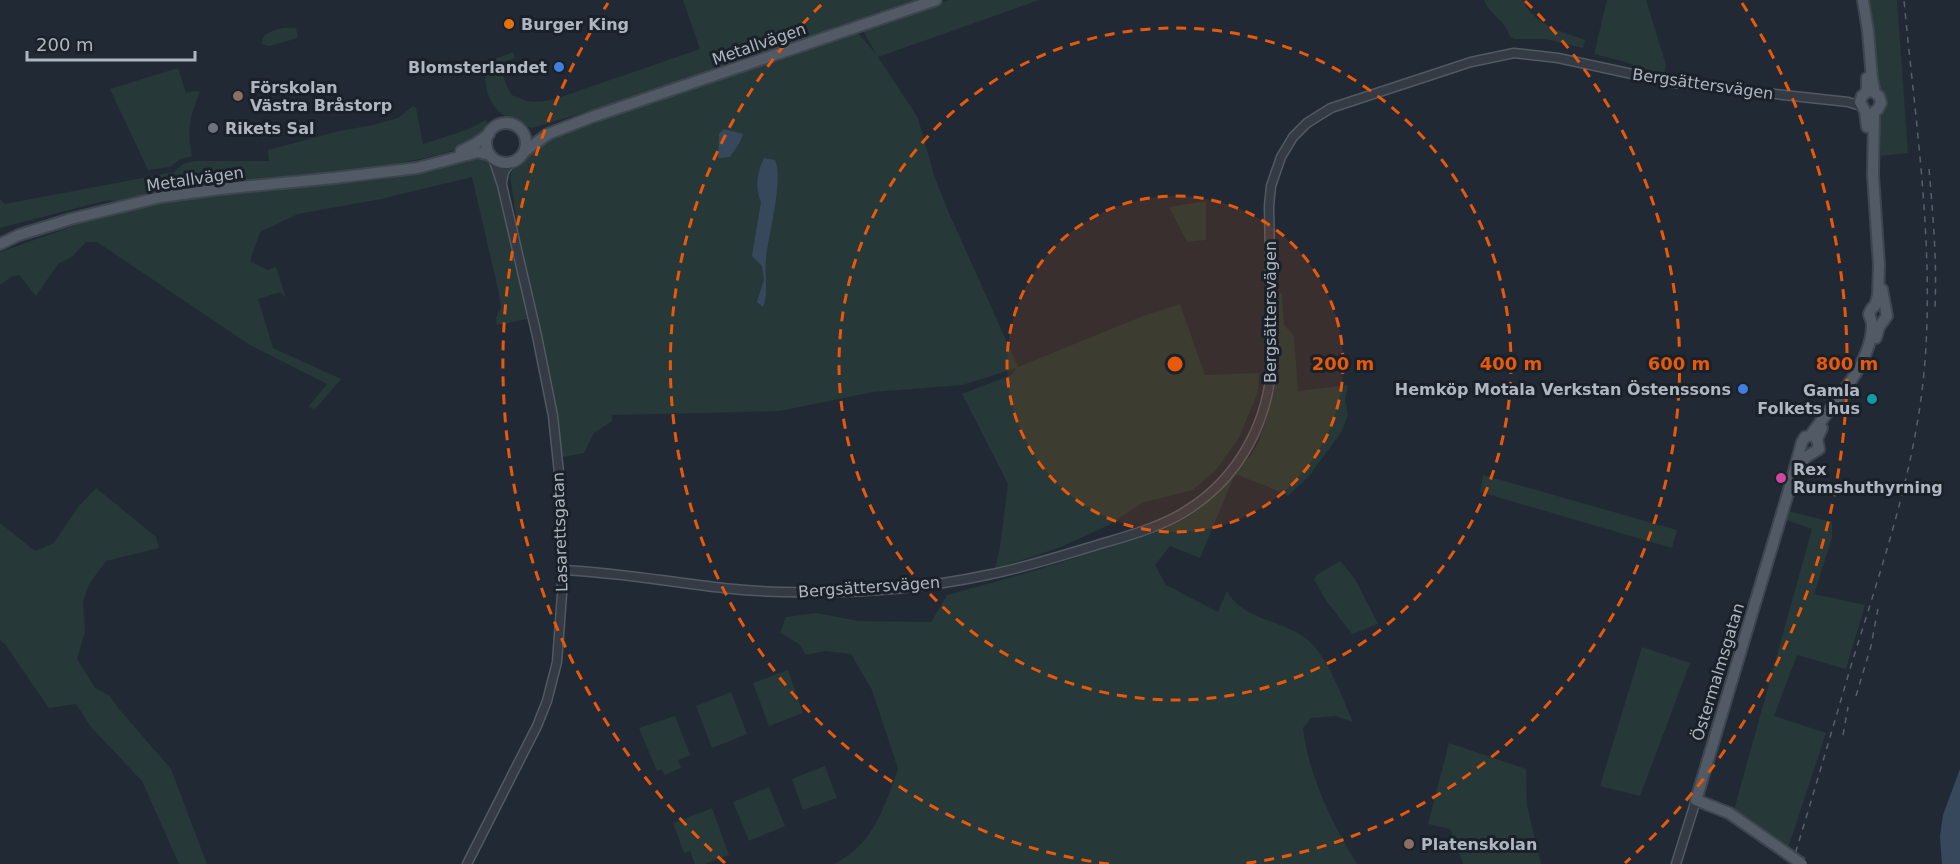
<svg xmlns="http://www.w3.org/2000/svg" width="1960" height="864" font-family="'DejaVu Sans',sans-serif">
<rect width="100%" height="100%" fill="#212a34"/>
<!-- green -->
<g fill="#263837">
<path d="M683 0H917L596 109 532 128C526 127 524 125 519 123 513 120 507 118 502 114 487 103 482 80 487 62L513 52 515 58 506 61C500 74 505 83 512 95 531 104 538 103 558 98L700 49Z"/>
<path d="M949 0H1039L878 57 918 118 934 175 945 204 1018 367 1143 316 1180 304 1205 375 1259 373 1258 392 1239 438 1216 470 1193 490 1142 503 1111 524 1061 547 995 569 1000 547 1008 484 962 394 1011 375 1017 368 962 385 873 392 780 411 612 415V421L594 433 584 453 558 458 532 318 497 325 496 318 501 307 498 289 472 177 381 199 298 214 260 232 250 261 267 270 276 267 286 298 280 292 258 299 273 348 341 379 315 409 308 407 327 384 250 345 97 242H86L72 257 58 264 36 296 19 275 11 277 0 285V252L150 199 104 201 0 228V199L5 204 174 172 183 164 195 161H269L268 150 339 131 373 125 398 118 413 106 416 108 423 144 466 130 486 120C502 159 330 172 307 175 280 178 250 180 225 187 292 187 356 186 422 173 442 170 460 161 480 157L490 163 494 169 503 208 520 261 515 209 510 176 514 166 530 152 556 134 856 31 876 54 862 29Z"/>
<path d="M1484 0H1523C1534 25 1561 31 1585 40L1583 48 1545 39H1515L1510 37C1505 19 1491 17 1484 0Z"/>
<polygon points="1607,0 1646,0 1666,65 1664,75 1622,61 1594,54"/>
<polygon points="1867,0 1897,0 1908,153 1881,156 1877,86"/>
<path d="M283 28H296L298 38 269 46 262 44C262 32 273 31 283 28Z"/>
<path d="M178 68 186 93 193 91 200 92C189 118 187 129 192 156L180 159 170 167 148 170 110 89Z"/>
<polygon points="1206,201 1206,240 1187,242 1169,207"/>
<path d="M1276 293H1282L1284 325 1294 336 1298 391 1348 385 1345 399 1348 415 1342 431 1310 475 1288 496 1271 488 1235 474 1200 558 1170 546 1155 565 1166 585 1218 612 1227 591C1243 621 1285 620 1309 641 1330 661 1341 695 1353 722L1336 716 1311 718 1303 728C1309 777 1332 823 1357 864H834C873 845 884 808 898 769L872 690 851 654 825 651 806 655 799 644 780 633 786 617 816 613 859 621 931 622 947 595 1027 573 1160 531 1187 518 1203 506 1251 455 1258 443 1265 424 1274 392 1278 371Z"/>
<polygon points="1483,475 1677,530 1672,548 1480,492"/>
<polygon points="96,488 156,537 159,548 106,561 89,584 83,602 85,631 77,659 95,688 110,696 118,708 171,769 207,864 179,864 142,781 91,727 76,704 49,708 5,644 0,640 0,523 35,551 54,543 79,506"/>
<polygon points="1788,511 1832,522 1832,538 1814,594 1865,605 1846,669 1797,655 1774,716 1826,733 1788,848 1765,834 1734,810 1812,529 1786,520"/>
<polygon points="1340,561 1355,579 1378,624 1352,634 1325,599 1314,579 1317,575"/>
<polygon points="1642,647 1690,663 1640,796 1600,786"/>
<polygon points="788,670 803,713 769,726 753,683"/>
<polygon points="731,692 747,734 712,748 696,706"/>
<polygon points="675,716 690,755 678,760 681,768 664,775 662,769 657,771 639,728"/>
<polygon points="1449,743 1526,769 1527,806 1541,864 1463,864 1450,829 1428,824"/>
<polygon points="825,766 837,798 803,810 792,779"/>
<polygon points="769,787 785,826 749,841 733,802"/>
<polygon points="712,808 729,855 705,864 695,864 690,851 684,853 673,823"/>
</g>
<!-- water -->
<g fill="#37485c">
<polygon points="724,129 743,134 740,142 730,157 718,158 719,134"/>
<path d="M764 158 775 160C784 179 768 237 766 259 764 275 769 292 763 307L757 302 764 280 762 266 752 256 761 202C755 188 757 171 764 158Z"/>
<polygon points="1960,769 1960,864 1942,864 1940,836 1943,815"/>
</g>
<g fill="none" stroke-linecap="round" stroke-linejoin="round">
<!-- minor casing -->
<g stroke="#515963" stroke-width="11">
<g id="minor">
<polyline points="502,182 504,172 510,163"/>
<path d="M563 570C637 573 710 591 784 592 852 594 921 589 987 575 1024 568 1060 556 1097 545 1127 536 1159 528 1186 511 1239 478 1269 422 1272 360L1269 206 1271 186 1281 157 1293 137 1307 123 1331 108 1471 62 1514 53 1558 58 1674 83 1848 102 1861 106"/>
<polyline points="467,864 537,726 547,701 557,662 562,594 561,492 553,416 537,336 502,185 493,158"/>
<polyline points="1676,864 1696,800"/>
</g>
</g>
<!-- major casing -->
<g stroke="#3d454f" stroke-width="14">
<g id="major">
<circle cx="506" cy="143" r="20"/>
<polyline points="1867,127 1865,111 1860,102 1862,96 1867,92 1867,78"/>
<polyline points="461,151 475,144 489,134"/>
<polyline points="525,151 548,134 592,117 936,0"/>
<polyline points="0,244 19,235 71,219 161,197 220,189 334,178 417,168 478,152 490,155"/>
<polyline points="1876,338 1879,327 1887,316 1882,289"/>
<polyline points="1800,467 1806,457 1819,449 1817,439 1822,428"/>
<path d="M1775 845 1729 813 1696 800 1789 490 1802 442 1805 437 1810 436C1831 406 1871 365 1872 327 1873 322 1870 318 1869 314L1872 308 1875 306 1878 295 1879 265 1873 175 1874 112 1878 109 1881 103 1879 96 1875 93 1872 79 1868 31 1863 0"/>
</g>
</g>
<!-- minor -->
<use href="#minor" stroke="#343b45" stroke-width="8"/>
<!-- major -->
<use href="#major" stroke="#525a65" stroke-width="10"/>
<!-- rail -->
<g stroke="#56606c" stroke-width="1.5" stroke-dasharray="6 6" stroke-linecap="butt">
<path d="M1929 169C1933 215 1937 260 1935 307"/>
<polyline points="1856,696 1871,646 1879,603"/>
<polyline points="1843,735 1848,707"/>
<path d="M1792 864C1812 799 1831 734 1850 669 1881 568 1917 467 1925 361 1934 241 1915 119 1904 0"/>
</g>
<!-- major-bridge casing -->
<g stroke="#3d454f" stroke-width="14" stroke-linecap="butt">
<polyline id="major-bridge" points="1775,845 1802,864"/>
</g>
<!-- major-bridge -->
<use href="#major-bridge" stroke="#525a65" stroke-width="10"/>
</g>
<!-- distance rings -->
<circle cx="1175" cy="364" r="168" fill="#e8590c" fill-opacity=".12"/>
<g fill="none" stroke="#e8590c" stroke-width="3" stroke-dasharray="10 8">
<circle cx="1175" cy="364" r="168"/>
<circle cx="1175" cy="364" r="336"/>
<path d="M1109 864A504 504 0 0 1 825 1M1525 1A504 504 0 0 1 1241 864"/>
<path d="M725 863A672 672 0 0 1 608 3M1742 3A672 672 0 0 1 1625 863"/>
</g>
<!-- markers -->
<circle fill="#e8710a" stroke="#1a2129" stroke-width="2" cx="509" cy="24" r="6"/>
<g fill="#3f7fe0" stroke="#1a2129" stroke-width="2">
<circle cx="559" cy="67" r="6"/>
<circle cx="1743" cy="389" r="6"/>
</g>
<g fill="#8d6e63" stroke="#1a2129" stroke-width="2">
<circle cx="238" cy="96" r="6"/>
<circle cx="1409" cy="844" r="6"/>
</g>
<circle fill="#6b7280" stroke="#1a2129" stroke-width="2" cx="213" cy="128" r="6"/>
<circle fill="#0f9aa8" stroke="#1a2129" stroke-width="2" cx="1872" cy="399" r="6"/>
<circle fill="#d1479c" stroke="#1a2129" stroke-width="2" cx="1781" cy="478" r="6"/>
<g text-anchor="middle" dominant-baseline="central" stroke-width="6" stroke-linejoin="round" paint-order="stroke">
<!-- poi labels -->
<g font-size="16" font-weight="bold" fill="#aeb6c2" stroke="#1a2129" text-anchor="start">
<text x="521" y="24">Burger King</text>
<text x="547" y="67" text-anchor="end">Blomsterlandet</text>
<text x="250" y="87">Förskolan<tspan x="250" dy="18">Västra Bråstorp</tspan></text>
<text x="225" y="128">Rikets Sal</text>
<text x="1731" y="389" text-anchor="end">Hemköp Motala Verkstan Östenssons</text>
<text x="1860" y="390" text-anchor="end">Gamla<tspan x="1860" dy="18">Folkets hus</tspan></text>
<text x="1793" y="469">Rex<tspan x="1793" dy="18">Rumshuthyrning</tspan></text>
<text x="1421" y="844">Platenskolan</text>
</g>
<!-- street labels -->
<g font-size="16" fill="#aeb6c2" stroke="#1a2129">
<text transform="translate(759 44) rotate(-19)">Metallvägen</text>
<text transform="translate(1703 84) rotate(8)">Bergsättersvägen</text>
<text transform="translate(195 179) rotate(-8)">Metallvägen</text>
<text transform="translate(1270 312) rotate(-90)">Bergsättersvägen</text>
<text transform="translate(560 532) rotate(-92)">Lasarettsgatan</text>
<text transform="translate(869 587) rotate(-4)">Bergsättersvägen</text>
<text transform="translate(1718 672) rotate(-73)">Östermalmsgatan</text>
</g>
</g>
<circle cx="1175" cy="364" r="9" fill="#e8590c" stroke="#1a2129" stroke-width="3"/>
<g font-size="18" text-anchor="middle" font-weight="bold" fill="#e8590c" stroke="#1a2129" stroke-width="6" stroke-linejoin="round" paint-order="stroke">
<text x="1343" y="370">200 m</text>
<text x="1511" y="370">400 m</text>
<text x="1679" y="370">600 m</text>
<text x="1847" y="370">800 m</text>
</g>
<!-- scale -->
<path d="M27 51v9h168v-9" fill="none" stroke="#aeb6c2" stroke-width="3"/>
<text x="36" y="51" font-size="18" fill="#aeb6c2" stroke="#1a2129" stroke-width="4.5" paint-order="stroke">200 m</text>
</svg>
